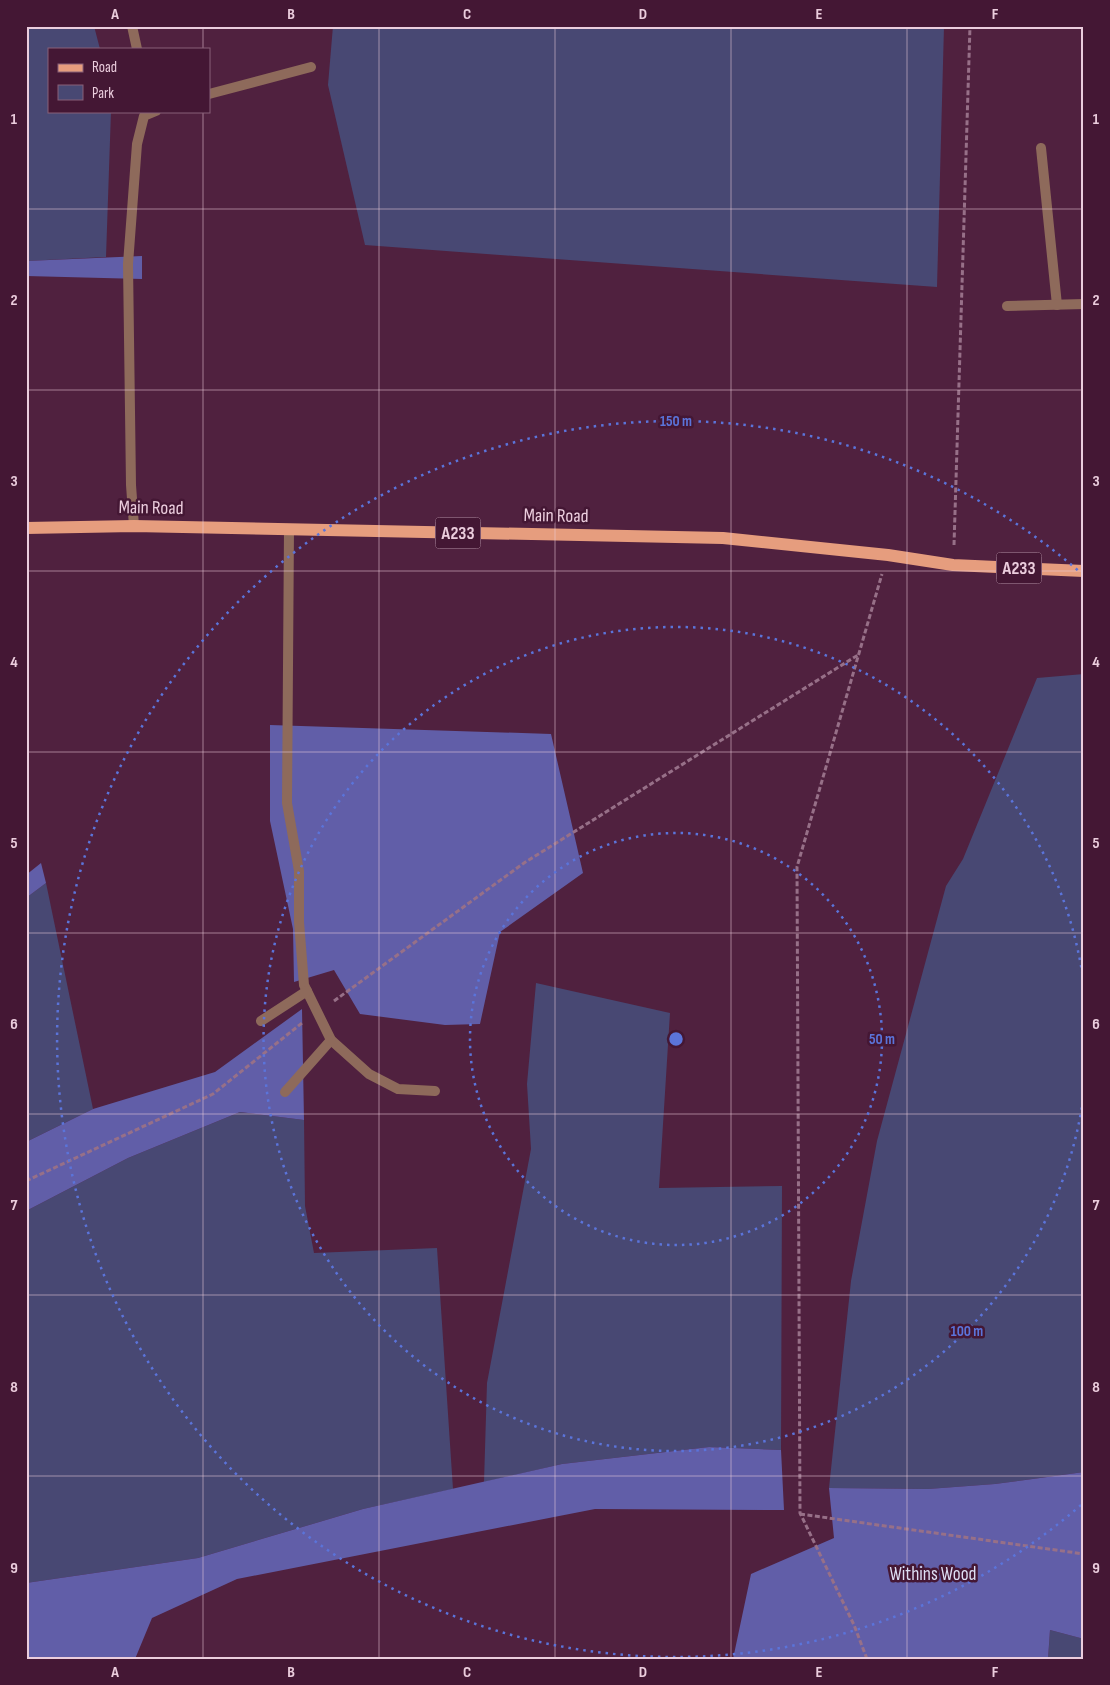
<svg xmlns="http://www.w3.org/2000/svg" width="1110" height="1685" font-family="'Sofia Sans Condensed',sans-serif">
<rect width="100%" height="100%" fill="#50213f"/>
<!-- green -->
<g fill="#484873">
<polygon points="26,26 94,26 100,49 49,49 49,111 111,111 106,257 26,261"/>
<polygon points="333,26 944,26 937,287 365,245 328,85"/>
<polygon points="1084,674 1084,1472 995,1484 928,1489 829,1488 851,1281 877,1141 946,886 963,859 1037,678"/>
<polygon points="46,883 93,1109 26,1142 26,898"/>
<polygon points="536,983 670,1013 659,1188 782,1186 781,1450 709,1447 562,1464 484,1482 487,1383 531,1149 527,1084"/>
<polygon points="240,1112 304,1120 305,1206 314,1253 437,1248 453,1489 363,1509 198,1558 26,1583 26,1211 128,1158"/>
<polygon points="1050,1630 1084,1639 1084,1659 1048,1659"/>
</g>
<!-- forest -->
<g fill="#615ea8">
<polygon points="142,256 142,279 26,276 26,261"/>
<polygon points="270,725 551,734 583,873 500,932 480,1024 445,1025 360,1014 334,970 294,982 293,929 270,821"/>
<polygon points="41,863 46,883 26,898 26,875"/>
<polygon points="302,1009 304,1120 240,1112 128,1158 26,1211 26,1142 93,1109 215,1072"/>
<polygon points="709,1447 781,1450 784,1510 595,1509 237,1579 152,1618 135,1659 26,1659 26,1583 198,1558 363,1509 562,1464"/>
<polygon points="1084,1472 1084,1639 1050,1630 1048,1659 733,1659 751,1574 834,1538 829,1488 928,1489 995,1484"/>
</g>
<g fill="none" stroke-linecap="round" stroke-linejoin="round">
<!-- path -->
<g stroke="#977088" stroke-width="3" stroke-dasharray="5 2.5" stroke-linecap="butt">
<polyline points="954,545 970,26"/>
<polyline points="334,1001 524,863 858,655"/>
<polyline points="26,1181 213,1094 302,1023"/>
<polyline points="800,1514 1084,1554"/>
<polyline points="867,1659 854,1625 800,1513 797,867 882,574"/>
</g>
<!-- service -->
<g stroke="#8e6a5b" stroke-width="10">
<polyline points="132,26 137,49"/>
<polyline points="209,94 311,67"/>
<polyline points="1041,148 1057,305"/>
<polyline points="1007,306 1084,304"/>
<polyline points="134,526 131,485 128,264 137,144 144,116 156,111"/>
<polyline points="289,529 287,803 299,871 299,922 304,985 331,1040 369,1074 398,1089 435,1091"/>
<polyline points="261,1021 307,991"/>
<polyline points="285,1092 331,1040"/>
</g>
<!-- primary -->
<polyline stroke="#e69d7e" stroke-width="12" points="26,528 134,526 723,538 888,555 953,565 1084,571"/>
</g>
<!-- grid -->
<path fill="none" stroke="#ebcddd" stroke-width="1" stroke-opacity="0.55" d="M203 26V49M379 26V1659M555 26V1659M731 26V1659M907 26V1659M203 111V1659M26 209H1084M26 390H1084M26 571H1084M26 752H1084M26 933H1084M26 1114H1084M26 1295H1084M26 1476H1084"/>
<!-- distance rings -->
<g fill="none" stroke="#5b74da" stroke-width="2.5" stroke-dasharray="2.5 5">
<circle cx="676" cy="1039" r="206"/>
<path d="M1083 1100A412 412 0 1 1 1083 978"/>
<path d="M1081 1505A618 618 0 1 1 1081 573"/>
</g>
<g text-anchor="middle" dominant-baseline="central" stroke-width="5" stroke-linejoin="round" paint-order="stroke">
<!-- shield labels -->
<g fill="#441734" stroke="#b996aa" stroke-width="1">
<rect x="435.5" y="517.5" width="45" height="31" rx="4"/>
<rect x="996.5" y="552.5" width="45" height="31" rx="4"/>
</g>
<g font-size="18" font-weight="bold" fill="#ebcddd">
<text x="458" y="533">A233</text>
<text x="1019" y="568">A233</text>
</g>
<!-- street labels -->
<g font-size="19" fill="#ebcddd" stroke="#441734">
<text transform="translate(151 508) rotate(1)">Main Road</text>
<text transform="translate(556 516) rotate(1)">Main Road</text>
</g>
<!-- park labels -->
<g font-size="19" fill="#dedff4" stroke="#441734">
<text x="933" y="1574">Withins Wood</text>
</g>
</g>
<circle cx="676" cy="1039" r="8" fill="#5b74da" stroke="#441734" stroke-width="2.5"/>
<g font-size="15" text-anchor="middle" font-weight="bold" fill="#5b74da" stroke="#441734" stroke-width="5" stroke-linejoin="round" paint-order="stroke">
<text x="676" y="426">150 m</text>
<text x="882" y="1044">50 m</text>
<text x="967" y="1336">100 m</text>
</g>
<!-- border -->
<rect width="1110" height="1685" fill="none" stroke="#441734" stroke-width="55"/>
<!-- legend -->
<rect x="48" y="48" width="162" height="65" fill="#441734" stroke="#876078"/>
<rect x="58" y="64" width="25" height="8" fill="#e69d7e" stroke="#876078"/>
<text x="92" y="72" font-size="15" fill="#ebcddd">Road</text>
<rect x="58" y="85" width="25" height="15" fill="#484873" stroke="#876078"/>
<text x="92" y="98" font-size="15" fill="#ebcddd">Park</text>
<rect x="28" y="28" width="1054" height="1630" fill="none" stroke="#ebcddd" stroke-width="2"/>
<g font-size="16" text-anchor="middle" font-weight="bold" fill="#ebcddd">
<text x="115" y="19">A</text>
<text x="291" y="19">B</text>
<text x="467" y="19">C</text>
<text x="643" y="19">D</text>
<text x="819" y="19">E</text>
<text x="995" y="19">F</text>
<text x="14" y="124">1</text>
<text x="1096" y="124">1</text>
<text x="14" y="305">2</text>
<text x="1096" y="305">2</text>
<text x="14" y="486">3</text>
<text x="1096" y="486">3</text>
<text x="14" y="667">4</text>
<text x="1096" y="667">4</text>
<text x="14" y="848">5</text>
<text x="1096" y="848">5</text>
<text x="14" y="1029">6</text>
<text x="1096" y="1029">6</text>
<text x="14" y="1210">7</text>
<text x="1096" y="1210">7</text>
<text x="14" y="1392">8</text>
<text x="1096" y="1392">8</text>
<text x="14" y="1573">9</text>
<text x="1096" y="1573">9</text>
<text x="115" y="1677">A</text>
<text x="291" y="1677">B</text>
<text x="467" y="1677">C</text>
<text x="643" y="1677">D</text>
<text x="819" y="1677">E</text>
<text x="995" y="1677">F</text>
</g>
</svg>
